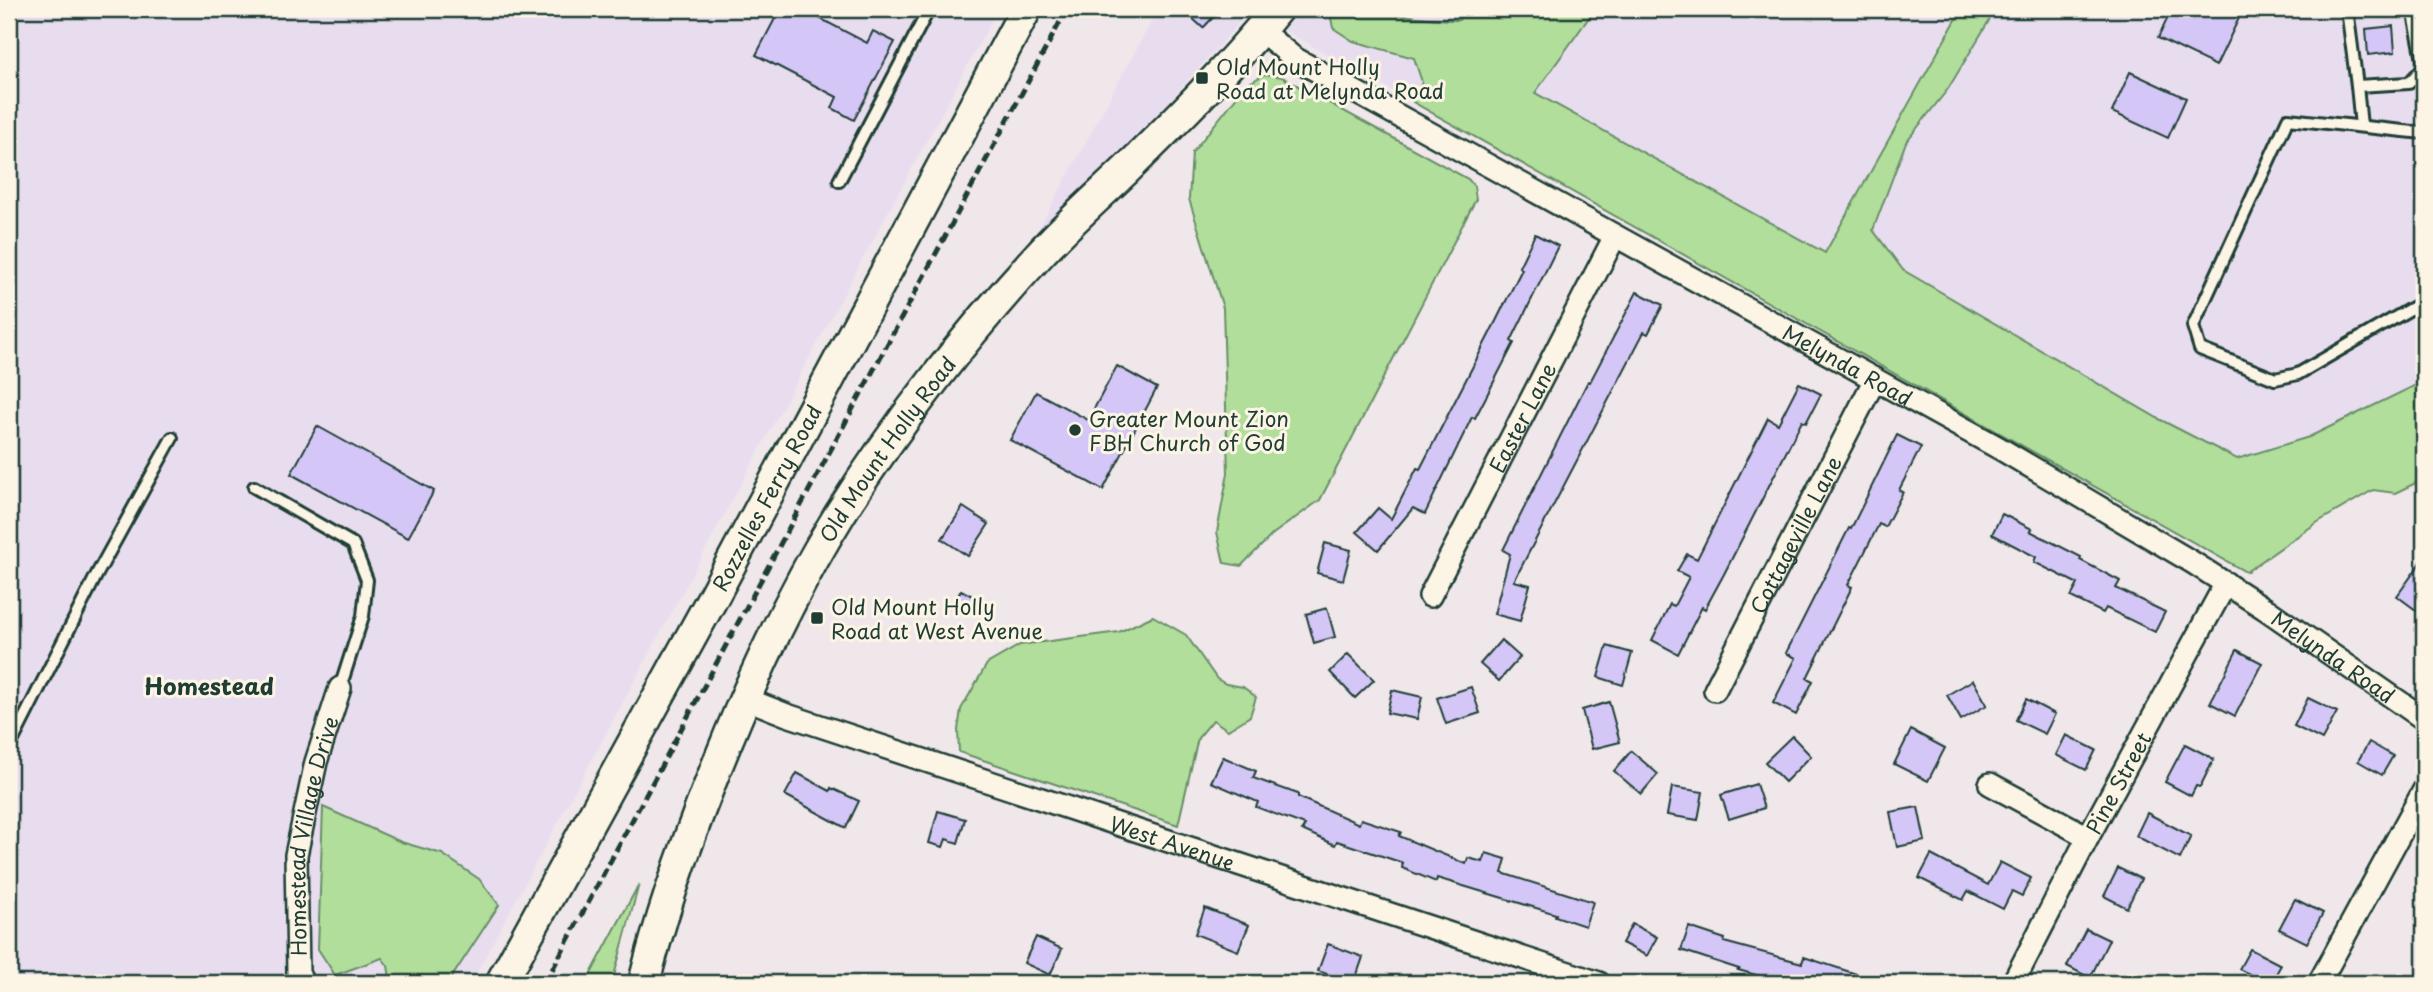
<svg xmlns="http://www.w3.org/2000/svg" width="2433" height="992" font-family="'Playpen Sans',sans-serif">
<rect width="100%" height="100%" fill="#f0e7eb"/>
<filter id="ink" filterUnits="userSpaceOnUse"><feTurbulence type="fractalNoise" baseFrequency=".0143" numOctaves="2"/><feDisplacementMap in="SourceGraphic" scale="14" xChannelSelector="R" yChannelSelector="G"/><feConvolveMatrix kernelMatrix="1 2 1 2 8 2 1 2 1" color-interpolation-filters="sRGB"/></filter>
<g filter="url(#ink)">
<!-- built -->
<g fill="#e8ddef">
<polygon points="9,9 998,9 471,983 9,983"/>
<polygon points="1158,9 1252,9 1156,116 1032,241"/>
<polygon points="1296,9 2424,9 2424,431 2236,565 1280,28"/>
</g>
<!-- green -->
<g fill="#b2de9c" stroke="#688e68" stroke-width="2">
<path d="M1337 9C1378 9 1418 20 1459 20L1463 9H1595L1535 93 1825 253 1962 9H1996L1948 89 1906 142 1873 230 1903 270 2159 419 2237 459 2309 437 2424 381V479L2395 493 2373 490 2318 522 2246 572 1413 102 1422 82 1414 58 1353 41 1333 28 1330 13Z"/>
<polygon points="1265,74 1282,77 1468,179 1474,186 1476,199 1320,500 1273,534 1241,566 1224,563 1217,532 1228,473 1223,308 1189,199 1192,153 1246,85"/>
<polygon points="1153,616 1186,635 1217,679 1226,684 1243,687 1256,697 1250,716 1228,730 1213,720 1198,738 1178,825 959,752 958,730 961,709 987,664 1020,645 1119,632"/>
<polygon points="323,807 401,842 442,854 479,879 499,905 448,983 391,983 388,966 382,958 335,975 318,949"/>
<polygon points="639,884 612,983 586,983"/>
</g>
<!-- building -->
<g fill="#d4c7f8" stroke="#1f3d34" stroke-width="2">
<polygon points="780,9 802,9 867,43 873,31 895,42 854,120 832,108 837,97 756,55"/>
<polygon points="1197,9 1221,9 1203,28 1190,16"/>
<polygon points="2172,9 2219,9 2239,18 2216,66 2158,38"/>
<polygon points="2393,26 2395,52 2368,55 2366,29"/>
<polygon points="2130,72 2186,98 2168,138 2112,112"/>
<polygon points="1535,234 1558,246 1511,341 1514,343 1475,418 1472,417 1425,514 1413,508 1378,550 1357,532 1378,508 1391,519 1417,468 1420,469 1491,331 1522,269 1519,267"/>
<polygon points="1637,292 1663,305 1648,334 1644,332 1514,581 1530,585 1520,621 1494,614 1510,554 1503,550 1588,381 1590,382"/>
<polygon points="1117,366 1157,388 1103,490 1010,440 1036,392 1088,420"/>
<polygon points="1799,383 1821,394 1806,423 1802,421 1724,574 1705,609 1702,607 1678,654 1652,640 1670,604 1674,606 1689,577 1677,571 1687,554 1697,559 1768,418 1778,424"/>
<polygon points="317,426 434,491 408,538 291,474"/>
<polygon points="1897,435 1921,447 1899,490 1903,492 1885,527 1879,524 1848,585 1852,587 1807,678 1813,681 1796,715 1773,703 1796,658 1786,653 1849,528 1851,529"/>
<polygon points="963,507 989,524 968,556 942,539"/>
<polygon points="2002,514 2032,529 2030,531 2081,557 2080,560 2120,581 2116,588 2165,612 2155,632 2106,608 2103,613 2071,597 2078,584 2034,562 2036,557 1992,534"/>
<polygon points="1325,543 1351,550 1343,580 1317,573"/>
<polygon points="2424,558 2424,616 2397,596"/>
<polygon points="961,590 976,598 969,611 954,603"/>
<polygon points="1327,608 1335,637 1314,643 1306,614"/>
<polygon points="1501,640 1520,657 1499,681 1480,664"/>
<polygon points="1607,646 1632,653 1623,685 1598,677"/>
<polygon points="2237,650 2262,663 2235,716 2210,703"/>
<polygon points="1348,654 1374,680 1355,698 1330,672"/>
<polygon points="1973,680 1987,705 1961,720 1947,695"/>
<polygon points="1471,687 1480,713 1446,724 1437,698"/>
<polygon points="1392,690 1422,697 1417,719 1387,713"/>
<polygon points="2308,698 2337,712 2322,740 2294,726"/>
<polygon points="2026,699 2055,714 2045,734 2016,720"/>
<polygon points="1609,702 1620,742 1592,749 1582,710"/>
<polygon points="1911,730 1945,748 1928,781 1894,764"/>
<polygon points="2066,735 2096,750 2086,770 2056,755"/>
<polygon points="1792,736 1811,756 1785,782 1765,762"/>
<polygon points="2369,742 2393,756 2382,775 2358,761"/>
<polygon points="2185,744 2214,759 2200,787 2196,786 2191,796 2165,782"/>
<polygon points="1631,751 1658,774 1641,794 1614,771"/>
<polygon points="1223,757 1256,771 1253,778 1298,794 1298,797 1359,824 1361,819 1401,832 1399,836 1466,864 1468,858 1483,862 1486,853 1506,859 1502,873 1593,902 1585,926 1555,916 1556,914 1437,878 1436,882 1402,868 1403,863 1337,841 1335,845 1302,830 1305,825 1256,807 1258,802 1211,782"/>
<polygon points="797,773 830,791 831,788 859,801 846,828 785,795"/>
<polygon points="1756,784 1764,808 1729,819 1721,795"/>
<polygon points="1672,787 1703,792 1698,820 1667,815"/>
<polygon points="1918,807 1925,841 1897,847 1890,812"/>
<polygon points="938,811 965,819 958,843 946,839 943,847 929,843"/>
<polygon points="2147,813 2191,836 2180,859 2136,836"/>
<polygon points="1931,855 1988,885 2000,862 2031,878 2022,896 2012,891 2003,909 1968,891 1963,900 1919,878"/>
<polygon points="2118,868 2141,879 2127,908 2104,896"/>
<polygon points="2295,899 2323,913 2307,943 2279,929"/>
<polygon points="1205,908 1249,925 1238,951 1195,934"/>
<polygon points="1632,924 1657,937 1647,956 1622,943"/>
<polygon points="1689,927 1725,939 1724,942 1802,963 1804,957 1875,980 1875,983 1797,983 1772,975 1771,979 1738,970 1739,969 1681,950"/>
<polygon points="2086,929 2109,940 2090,978 2067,966"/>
<polygon points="1036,937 1062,949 1050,975 1024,963"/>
<polygon points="1328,944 1363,957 1354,983 1318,971"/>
<polygon points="2250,949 2281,965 2271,983 2267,983 2239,969"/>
</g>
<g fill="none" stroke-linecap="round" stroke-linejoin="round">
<!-- lane casing -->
<g stroke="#1f3d34" stroke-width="16">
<g id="lane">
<polyline points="2347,9 2357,86 2409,83 2424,67"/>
<polyline points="2413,9 2424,64"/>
<polyline points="2357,86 2361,126"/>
<polyline points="2424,131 2423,133 2288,119 2193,326 2200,349 2275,379 2298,374 2424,301"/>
<polyline points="839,181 929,9"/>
<polyline points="254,487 353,544 367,580 363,616 340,688"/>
<polyline points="9,748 97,574 172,438"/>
</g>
</g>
<!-- street casing -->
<g stroke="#1f3d34" stroke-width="26">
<g id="street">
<path id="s1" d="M1260 30 1294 58 1999 448 2192 562 2267 610 2424 719"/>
<path id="s2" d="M1430 596 1615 236"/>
<path id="s3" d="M1715 690 1875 379"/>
<path id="s4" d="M744 698 787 715 1599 983"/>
<polyline points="1990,784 2088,837"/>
<path id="s5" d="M303 983 298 973 296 855 316 762 340 688"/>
<path id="s6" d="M2013 983 2088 837 2226 583"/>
<polyline points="2319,983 2424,790"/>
</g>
</g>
<!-- secondary casing -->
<g stroke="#1f3d34" stroke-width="35">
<g id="secondary">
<path id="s7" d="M501 983 712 599 1026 9"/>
<path id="s8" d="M644 983C661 914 685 847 711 781 747 689 788 598 840 514 895 426 968 332 1038 256 1066 225 1097 198 1127 169 1179 118 1231 66 1277 9"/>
</g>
</g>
<!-- lane -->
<use href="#lane" stroke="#fcf5e5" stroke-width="10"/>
<!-- street -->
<use href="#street" stroke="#fcf5e5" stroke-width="21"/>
<!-- secondary -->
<use href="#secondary" stroke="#fcf5e5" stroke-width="30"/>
<!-- rail -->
<polyline stroke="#1f3d34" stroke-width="5" stroke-dasharray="10 5" stroke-linecap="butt" points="545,983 1067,9"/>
</g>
</g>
<!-- markers -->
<g fill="#1f3d34" stroke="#fcf5e5" stroke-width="2.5">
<rect x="1195" y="71" width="14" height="14" rx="3.5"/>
<circle cx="1075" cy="430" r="7"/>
<rect x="810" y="611" width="14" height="14" rx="3.5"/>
</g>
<g text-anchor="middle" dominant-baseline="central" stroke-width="6" stroke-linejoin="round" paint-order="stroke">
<!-- poi labels -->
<g font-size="21" fill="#1f3d34" stroke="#fcf5e5" text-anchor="start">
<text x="1216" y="66">Old Mount Holly<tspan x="1216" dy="24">Road at Melynda Road</tspan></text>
<text x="1089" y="418">Greater Mount Zion<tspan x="1089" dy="24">FBH Church of God</tspan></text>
<text x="831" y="606">Old Mount Holly<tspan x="831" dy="24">Road at West Avenue</tspan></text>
</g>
<!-- street labels -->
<g font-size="21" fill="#1f3d34" stroke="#fcf5e5">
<text stroke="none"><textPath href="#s1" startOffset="677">Melynda Road</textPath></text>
<text stroke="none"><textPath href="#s2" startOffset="201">Easter Lane</textPath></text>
<text stroke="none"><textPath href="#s8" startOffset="590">Old Mount Holly Road</textPath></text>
<text stroke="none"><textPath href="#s7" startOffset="553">Rozzelles Ferry Road</textPath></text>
<text stroke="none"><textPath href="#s3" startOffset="175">Cottageville Lane</textPath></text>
<text stroke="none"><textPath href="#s1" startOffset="1244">Melynda Road</textPath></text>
<text stroke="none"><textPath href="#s6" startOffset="226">Pine Street</textPath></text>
<text stroke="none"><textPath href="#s5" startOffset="150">Homestead Village Drive</textPath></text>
<text stroke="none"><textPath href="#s4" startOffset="452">West Avenue</textPath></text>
</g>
<!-- neighbourhood labels -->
<g font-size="23" font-weight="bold" fill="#1f3d34" stroke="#fcf5e5">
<text x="209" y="685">Homestead</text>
</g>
</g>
<!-- margin -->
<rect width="2433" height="992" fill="none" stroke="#fcf5e5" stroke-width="35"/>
<rect x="18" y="18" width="2398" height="957" fill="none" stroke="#1f3d34" stroke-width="2.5" filter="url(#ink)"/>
</svg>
